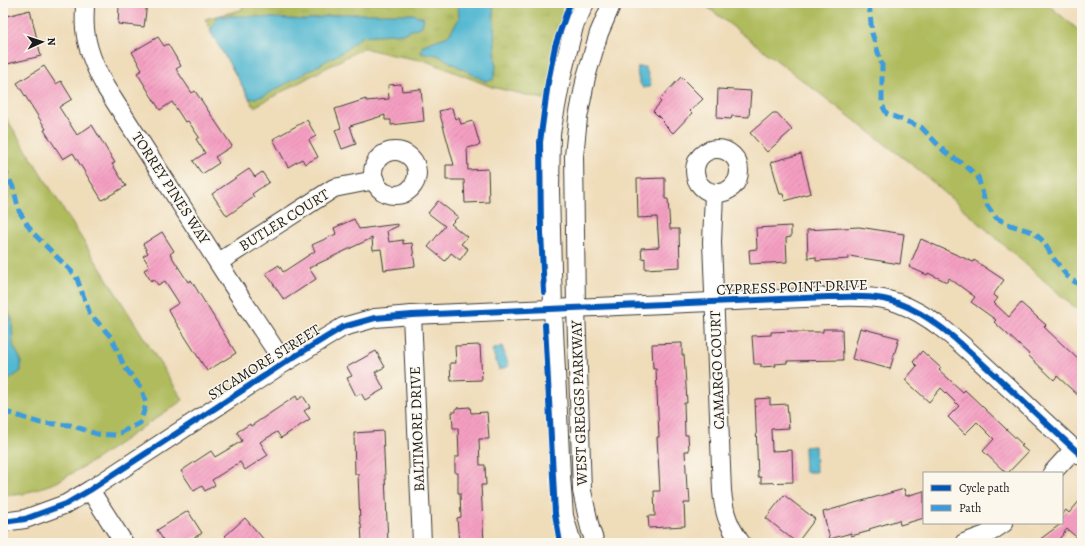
<svg xmlns="http://www.w3.org/2000/svg" width="1085" height="546" font-family="Alegreya,serif">
<defs>
<pattern id="park-tufts" width="24" height="20" patternUnits="userSpaceOnUse"><rect width="24" height="20" fill="#afbb5d"/><path d="M3 7l-1-3M5 7V3M7 7l1-3M15 17l-1-3M17 17v-4M19 17l1-3" fill="none" stroke="#96a050"/></pattern>
<pattern id="building-hatch" width="6" height="6" patternUnits="userSpaceOnUse"><rect width="6" height="6" fill="#f59fc2"/><path d="M-1 1l2-2M0 6l6-6M5 7l2-2" fill="none" stroke="#d188a6"/></pattern>
</defs>
<rect width="100%" height="100%" fill="#fbf7ec"/>
<filter id="ink" filterUnits="userSpaceOnUse"><feTurbulence type="fractalNoise" baseFrequency=".025" numOctaves="2"/><feDisplacementMap in="SourceGraphic" scale="8" xChannelSelector="R" yChannelSelector="G"/><feConvolveMatrix kernelMatrix="1 2 1 2 8 2 1 2 1" color-interpolation-filters="sRGB"/></filter>
<filter id="wash" filterUnits="userSpaceOnUse"><feTurbulence type="fractalNoise" baseFrequency=".012" numOctaves="4" result="noise"/><feDisplacementMap in="SourceGraphic" scale="16" xChannelSelector="R" yChannelSelector="G"/><feGaussianBlur stdDeviation="0.9" result="paint"/><feColorMatrix in="noise" values="0 0 0 0 0 0 0 0 0 0 0 0 0 0 0 0 0 1.4 0 .05"/><feComposite in="paint" operator="in"/></filter>
<g filter="url(#wash)">
<rect width="100%" height="100%" fill="#efdcb9"/>
<!-- grass -->
<g fill="#afbb5d" stroke="#666c3c">
<polygon points="702,3 1046,3 1082,33 1082,314 919,170"/>
<polygon points="3,113 183,400 93,461 57,482 23,494 3,496"/>
</g>
<!-- park -->
<polygon fill="url(#park-tufts)" stroke="#666c3c" points="245,3 578,3 552,101 492,87 426,61 392,55 363,48 254,107 205,19 241,10"/>
<!-- water -->
<g fill="#53b8d1" stroke="#386a76">
<polygon points="458,3 493,3 496,67 493,80 485,81 437,55 421,53 423,45 448,36 459,19"/>
<polygon points="339,14 413,14 424,18 422,26 405,33 362,36 344,51 264,96 250,99 210,31 218,16 242,16 305,20"/>
<path d="M638 67H645L646 68 651 84 650 87 643 88C639 83 636 73 638 67Z"/>
<polygon points="3,299 12,320 13,345 21,360 21,371 6,382 3,382"/>
<polygon points="502,346 509,366 499,370 492,350"/>
<polygon points="815,446 816,472 805,472 804,447"/>
</g>
<g id="blocks">
<!-- building -->
<g fill="url(#building-hatch)">
<polygon points="123,3 147,3 144,27 118,24 119,6 123,7"/>
<polygon points="30,10 41,56 3,65 3,17"/>
<polygon points="158,37 164,46 168,44 181,66 176,69 192,93 195,91 232,146 215,157 219,163 202,174 193,161 205,153 196,139 199,137 188,121 185,122 172,102 160,110 137,73 142,70 132,52"/>
<polygon points="44,66 56,84 61,81 72,99 59,107 77,135 92,125 115,163 112,164 126,186 102,200 73,153 63,159 44,130 46,129 17,83"/>
<polygon points="681,77 703,99 690,111 692,113 673,133 662,122 663,121 653,111 661,102 659,100"/>
<polygon points="401,84 402,91 421,89 424,121 391,125 391,120 385,120 385,115 350,126 356,144 342,149 335,130 341,128 335,109 366,99 366,101 389,99 388,85"/>
<polygon points="718,89 751,91 749,117 732,116 731,119 717,118"/>
<polygon points="452,108 455,119 459,118 461,124 473,121 480,145 467,148 468,170 488,169 489,202 465,203 464,180 446,180 446,165 454,165 439,111"/>
<polygon points="773,113 777,113 792,130 767,152 750,133"/>
<polygon points="307,120 316,136 309,140 318,157 305,164 302,159 288,167 273,139"/>
<polygon points="801,154 811,193 785,201 783,194 780,194 771,162"/>
<polygon points="249,169 255,177 262,172 269,182 252,194 254,197 227,216 212,194"/>
<polygon points="665,178 665,199 668,199 670,229 679,229 680,267 645,269 645,258 642,259 641,248 659,247 657,217 638,218 637,179"/>
<polygon points="438,201 458,217 451,224 467,237 461,244 468,249 460,260 451,253 445,261 428,247 445,226 428,213"/>
<polygon points="354,219 359,229 398,224 398,226 387,231 389,242 403,240 403,244 412,243 415,266 384,270 381,249 373,250 372,238 309,268 316,279 284,300 266,273 279,265 283,272 315,251 312,245 336,234 334,228"/>
<polygon points="791,226 791,237 786,238 787,262 750,264 749,250 757,249 756,228"/>
<polygon points="859,227 904,234 900,264 849,256 849,259 816,261 816,257 808,258 807,230"/>
<polygon points="162,232 174,251 170,254 188,282 191,280 236,353 207,371 168,310 179,303 165,281 158,285 154,279 151,281 144,270 150,267 143,256 148,253 143,244"/>
<polygon points="921,239 973,262 974,260 1004,280 993,295 998,298 994,303 1009,317 1021,303 1046,325 1044,327 1082,363 1082,399 1057,376 1054,380 1029,356 1030,355 994,322 996,320 971,302 975,297 949,278 947,282 928,273 927,275 909,267"/>
<polygon points="860,328 899,338 890,369 852,359"/>
<polygon points="823,329 842,329 843,360 787,361 787,363 775,364 776,366 761,367 761,364 754,364 752,336 771,335 771,332 792,331 792,332 823,332"/>
<polygon points="682,343 682,355 684,355 686,385 687,403 684,403 685,435 688,435 689,451 685,451 687,490 689,489 690,503 684,503 685,526 649,528 648,516 655,516 654,491 660,491 657,437 659,437 656,369 653,369 652,344"/>
<polygon points="480,345 482,380 451,381 450,363 456,363 455,346"/>
<polygon points="376,351 385,367 375,372 384,389 365,400 361,393 356,396 347,378 352,376 347,367"/>
<polygon points="922,351 941,368 939,370 963,392 965,390 1023,445 1021,446 1028,452 1008,473 1006,473 983,451 994,439 977,422 965,434 948,417 959,406 941,388 929,402 905,380 917,366 913,362"/>
<polygon points="296,396 298,400 303,396 310,407 304,411 310,419 281,438 277,432 260,442 268,455 245,470 240,462 212,480 215,485 205,491 202,486 194,491 181,471 211,451 215,457 242,441 237,432 250,424 251,426"/>
<polygon points="770,398 770,405 787,404 789,428 771,429 772,451 792,450 793,482 761,483 761,477 758,477 755,399"/>
<polygon points="470,407 471,413 487,412 489,439 479,439 480,465 485,465 486,485 481,485 484,543 459,543 457,518 461,517 460,493 458,493 458,473 455,473 455,457 459,457 458,428 453,428 452,412 456,412 456,408"/>
<polygon points="383,431 388,543 362,543 361,523 360,523 358,474 355,474 354,433"/>
<polygon points="904,489 906,496 924,491 924,518 900,525 899,520 869,529 870,531 851,536 851,533 830,539 823,512"/>
<polygon points="784,495 815,519 797,543 766,518"/>
<polygon points="1082,498 1082,542 1067,529 1056,543 1035,543 1062,523 1062,515 1066,510 1069,513"/>
<polygon points="188,511 202,533 185,543 165,543 157,530"/>
<polygon points="245,518 267,543 231,543 225,536"/>
</g>
</g>
</g>
<g filter="url(#ink)">
<use href="#blocks" fill-opacity="0" stroke="#3c3934" stroke-width="1"/>
<g fill="none" stroke-linecap="round" stroke-linejoin="round">
<!-- minor casing -->
<g stroke="#3c3934" stroke-width="20">
<g id="minor">
<path d="M85 3C85 11 84 20 85 29 87 50 96 70 106 88L235 289 284 363"/>
<circle cx="717" cy="171" r="22"/>
<circle cx="395" cy="173" r="22"/>
<path d="M714 193 712 242 722 491C723 501 724 511 728 520 731 529 736 536 741 543"/>
<polyline points="219,262 334,188 375,180"/>
<polyline points="412,315 422,543"/>
<polyline points="1052,473 1074,449"/>
<polyline points="90,490 124,543"/>
<path d="M3 522 25 519 66 504 90 490 284 363 343 327 375 318 412 315 828 297C852 297 875 295 898 303 936 317 965 348 995 375 1024 402 1053 430 1082 456"/>
<polyline points="572,543 564,516 561,476 553,309 550,191 551,133 562,75 574,26 585,3"/>
<polyline points="595,543 590,528 582,491 576,308 574,156 578,118 586,77 599,33 612,3"/>
<polyline points="964,543 986,535 1004,523"/>
</g>
</g>
<!-- minor -->
<use href="#minor" stroke="#fff" stroke-width="18"/>
<!-- quiet -->
<g stroke="#3c9bdf" stroke-width="5" stroke-dasharray="10 5" stroke-linecap="butt">
<polyline points="869,3 872,33 882,65 882,105 887,114 921,127 945,152 966,166 978,177 985,202 995,217 1010,225 1033,232 1043,241 1054,259 1067,276 1082,287"/>
<polyline points="3,167 13,187 19,211 32,232 76,276 90,314 112,338 124,366 142,389 146,404 140,423 116,435 97,434 70,425 40,423 10,413 3,416"/>
</g>
<!-- cycleway casing -->
<g stroke="#fbf7ec" stroke-width="8">
<g id="cycleway">
<polyline points="544,292 541,233 540,142 548,82 555,46 570,3"/>
<polyline points="545,325 555,514 560,543"/>
<path d="M3 522 25 519 66 504 90 490 284 363 343 327 375 318 412 315 828 297C852 297 875 295 898 303 936 317 965 348 995 375 1024 402 1053 430 1082 456"/>
</g>
</g>
<!-- cycleway -->
<use href="#cycleway" stroke="#0057b8" stroke-width="6"/>
</g>
</g>
<g text-anchor="middle" dominant-baseline="central" stroke-width="3" stroke-linejoin="round" paint-order="stroke">
<!-- street labels -->
<g font-size="15" fill="#1c1c1c" stroke="#fbf7ec">
<text transform="translate(171 188) rotate(57)">TORREY PINES WAY</text>
<text transform="translate(284 220) rotate(-32)">BUTLER COURT</text>
<text transform="translate(792 287) rotate(-2)">CYPRESS POINT DRIVE</text>
<text transform="translate(264 362) rotate(-32)">SYCAMORE STREET</text>
<text transform="translate(717 370) rotate(-92)">CAMARGO COURT</text>
<text transform="translate(579 403) rotate(-92)">WEST GREGGS PARKWAY</text>
<text transform="translate(417 429) rotate(-92)">BALTIMORE DRIVE</text>
</g>
</g>
<!-- margin -->
<rect width="1085" height="546" fill="none" stroke="#fbf7ec" stroke-width="16"/>
<!-- legend -->
<rect x="923" y="472" width="140" height="52" fill="#fbf7ec" stroke="#a29f99"/>
<rect x="931" y="485" width="20" height="6" fill="#0057b8" stroke="#a29f99"/>
<text x="959" y="492" font-size="12" fill="#1c1c1c">Cycle path</text>
<rect x="931" y="505" width="20" height="6" fill="#3c9bdf" stroke="#a29f99"/>
<text x="959" y="512" font-size="12" fill="#1c1c1c">Path</text>
<!-- north arrow -->
<g transform="translate(42 42) rotate(87)" stroke="#fbf7ec" stroke-width="3" paint-order="stroke">
<path d="M0-3L7 15L0 10L-7 15Z" fill="#1c1c1c"/>
<text y="-6" font-size="11" font-weight="bold" text-anchor="middle" fill="#1c1c1c">N</text>
</g>
</svg>
